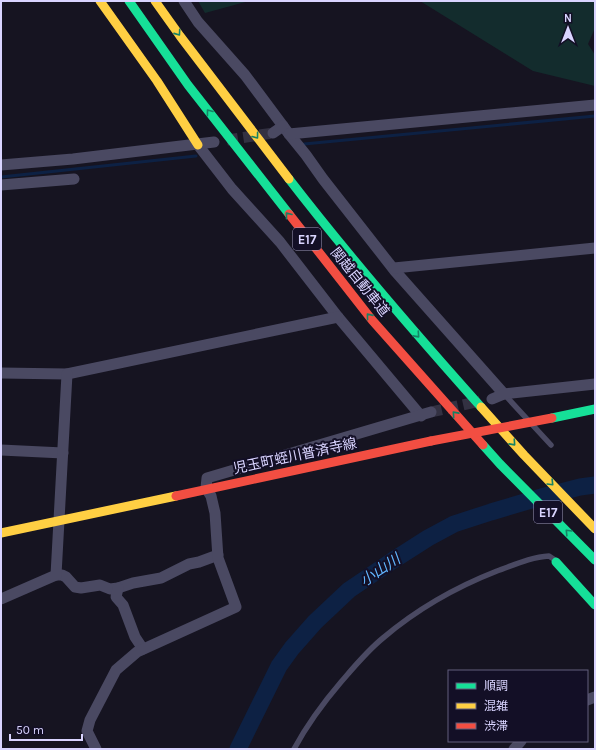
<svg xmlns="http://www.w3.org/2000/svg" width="596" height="750" font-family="Karla,'Noto Sans JP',sans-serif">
<rect width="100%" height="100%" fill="#161421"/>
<!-- green -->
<g fill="#132c2d">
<polygon points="198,1 249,1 205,13"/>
<polygon points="420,1 595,1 595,28 588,44 595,55 595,86 533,71"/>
</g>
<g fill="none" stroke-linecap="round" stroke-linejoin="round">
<!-- stream -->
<g stroke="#0d2144" stroke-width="3">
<polyline points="304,144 595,116"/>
<polyline points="1,177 196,156"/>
</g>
<!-- river -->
<polyline stroke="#0d2144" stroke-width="17" points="238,749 279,666 292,648 315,622 349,590 392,561 428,538 454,524 491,512 545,496 580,487 595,485"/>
<!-- street-tunnel -->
<g stroke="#333142" stroke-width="11" stroke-dasharray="11 5.5" stroke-linecap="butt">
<polyline points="227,140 273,133"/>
<polyline points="431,412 480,401"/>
</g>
<!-- lane -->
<g stroke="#4a4962" stroke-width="5.5">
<polyline points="504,394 551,445"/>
<path d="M294 749C307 725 323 703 341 682 354 667 367 651 383 638 416 610 456 587 497 571 514 565 531 557 549 556L555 560"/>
</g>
<!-- street -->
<g stroke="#4a4962" stroke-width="11">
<polyline points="184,1 198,22 245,75 289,134 306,155 323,179 395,271 504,394"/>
<polyline points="273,133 283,126"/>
<polyline points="289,134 595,105"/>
<polyline points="198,145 232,189 280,242 338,317 421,416"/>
<polyline points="1,165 73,159 214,142"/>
<polyline points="1,185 74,179"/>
<polyline points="394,268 595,248"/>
<polyline points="1,373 67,374 338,317"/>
<polyline points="492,399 504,394 595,384"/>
<polyline points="1,450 63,453"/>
<polyline points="56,575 62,575 66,577 75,587 81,588 100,585 110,589 118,588 133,583 161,578 189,564 199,562 218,555"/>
<polyline points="118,588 116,597 123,605 135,637 143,649"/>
<polyline points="1,599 56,575 67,374"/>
<polyline points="587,700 595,697"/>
<polyline points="96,749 87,731 90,720 116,670 137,652 236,607 218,558 215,513 211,496 206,488 207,478 431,412"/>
<polyline points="514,749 521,741"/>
</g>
<!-- fast -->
<g stroke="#16e098" stroke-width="9">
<polyline points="129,1 188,85 289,214"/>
<path d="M289 179C350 258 414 332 481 407"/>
<polyline points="552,418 595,409"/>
<polyline points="483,445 500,464 595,560"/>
<polyline points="556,562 595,605"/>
</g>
<!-- slow -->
<g stroke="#ffcf43" stroke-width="9">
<polyline points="100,1 157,81 198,145"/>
<polyline points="155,1 180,36 289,179"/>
<polyline points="481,407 524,455 595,529"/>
<polyline points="1,533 176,496"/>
</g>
<!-- jam -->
<g stroke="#f24e42" stroke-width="9">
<polyline points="289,214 372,320 483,445"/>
<polyline points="176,496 431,441"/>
</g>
<!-- jam-bridge -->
<polyline stroke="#f24e42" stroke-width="9" points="431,441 552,418"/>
</g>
<!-- one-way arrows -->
<defs><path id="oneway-chevron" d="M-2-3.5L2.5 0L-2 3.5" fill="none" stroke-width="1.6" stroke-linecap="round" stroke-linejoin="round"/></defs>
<g stroke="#158265">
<use href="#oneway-chevron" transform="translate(178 33) rotate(55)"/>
<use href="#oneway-chevron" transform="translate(209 112) rotate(-127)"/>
<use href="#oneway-chevron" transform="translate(256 136) rotate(53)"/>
<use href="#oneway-chevron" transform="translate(288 215) rotate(-128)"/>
<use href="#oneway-chevron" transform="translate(369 316) rotate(-129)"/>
<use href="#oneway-chevron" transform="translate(417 335) rotate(48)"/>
<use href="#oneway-chevron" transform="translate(455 414) rotate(-132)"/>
<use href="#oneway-chevron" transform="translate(513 443) rotate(48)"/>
<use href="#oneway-chevron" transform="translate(551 483) rotate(46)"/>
<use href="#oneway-chevron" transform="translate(568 532) rotate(-134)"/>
</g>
<g text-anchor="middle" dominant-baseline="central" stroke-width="4" stroke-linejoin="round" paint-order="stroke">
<!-- shield labels -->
<g fill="#130f26" stroke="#9e99be" stroke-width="1">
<rect x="293" y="228" width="28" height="22" rx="3"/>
<rect x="534" y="501" width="28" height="22" rx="3"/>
</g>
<g font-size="13" font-weight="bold" fill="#d9d4ff">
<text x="307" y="239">E17</text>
<text x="548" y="512">E17</text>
</g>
<!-- street labels -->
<g font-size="14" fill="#d9d4ff" stroke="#130f26">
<text transform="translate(360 282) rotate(51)">関越自動車道</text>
<text transform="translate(295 456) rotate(-12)">児玉町蛭川普済寺線</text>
</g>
<!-- water labels -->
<g font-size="15" font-style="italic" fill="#62b6ff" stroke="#130f26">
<text transform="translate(380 570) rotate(-34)">小山川</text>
</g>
</g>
<!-- border -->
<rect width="596" height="750" fill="none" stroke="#d9d4ff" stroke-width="4"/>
<!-- legend -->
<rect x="448" y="670" width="140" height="72" fill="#130f26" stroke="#625e7d"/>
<rect x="456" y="683" width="20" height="6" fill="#16e098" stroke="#625e7d"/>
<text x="484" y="690" font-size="12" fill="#d9d4ff">順調</text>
<rect x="456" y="703" width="20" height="6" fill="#ffcf43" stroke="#625e7d"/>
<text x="484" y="710" font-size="12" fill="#d9d4ff">混雑</text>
<rect x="456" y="723" width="20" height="6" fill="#f24e42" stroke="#625e7d"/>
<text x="484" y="730" font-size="12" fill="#d9d4ff">渋滞</text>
<!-- north arrow -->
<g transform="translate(568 28)" stroke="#130f26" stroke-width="3" paint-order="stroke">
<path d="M0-3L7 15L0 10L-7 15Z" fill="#d9d4ff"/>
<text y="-6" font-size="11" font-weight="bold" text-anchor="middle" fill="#d9d4ff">N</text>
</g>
<!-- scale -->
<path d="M10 734v6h72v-6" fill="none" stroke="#d9d4ff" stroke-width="2"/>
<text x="16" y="734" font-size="12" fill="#d9d4ff" stroke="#130f26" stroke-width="3" paint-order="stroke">50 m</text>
</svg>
